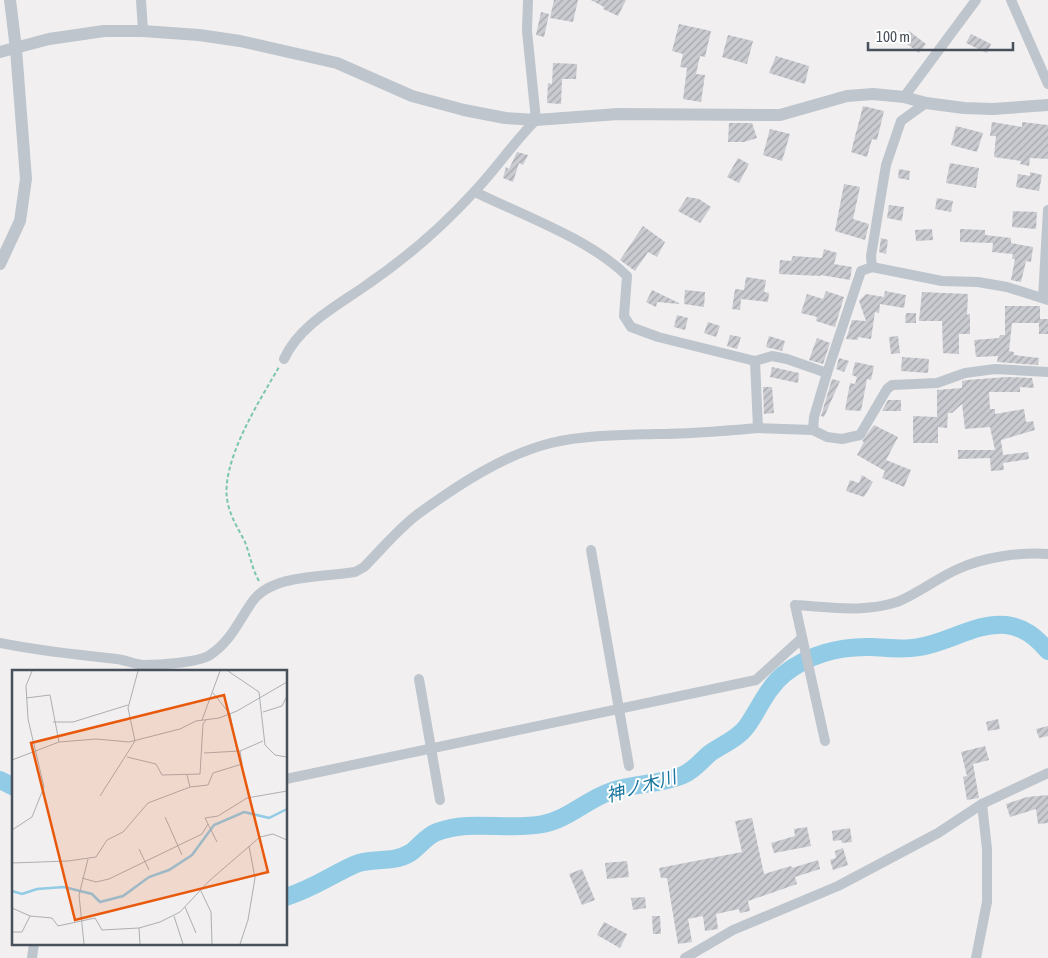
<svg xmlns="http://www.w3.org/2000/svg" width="1048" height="958" font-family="'Asap Condensed','Noto Sans JP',sans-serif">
<defs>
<pattern id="building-hatch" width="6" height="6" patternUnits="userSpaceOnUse" patternTransform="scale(1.25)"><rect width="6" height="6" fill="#c9cbd1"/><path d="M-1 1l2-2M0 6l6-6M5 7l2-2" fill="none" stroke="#a5a7ad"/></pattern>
</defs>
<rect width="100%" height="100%" fill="#f1efef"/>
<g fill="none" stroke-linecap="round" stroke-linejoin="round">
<!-- river -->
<g stroke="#91cbe5" stroke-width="18">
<polyline points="0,780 14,787"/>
<path d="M286 897C314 888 331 875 356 864 373 857 392 864 410 853 419 847 426 836 437 832 471 819 508 831 543 824 569 819 587 799 612 791 635 783 660 785 683 775 694 770 700 762 709 754 721 745 738 739 747 726 759 709 767 688 784 674 809 654 841 646 872 647 888 648 903 650 919 647 948 643 976 622 1006 625 1024 627 1036 637 1048 651"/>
</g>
</g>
<!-- building -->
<g fill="url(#building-hatch)">
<polygon points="554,0 578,0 573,22 550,18"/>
<polygon points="591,0 626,0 618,16 603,9 604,7"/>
<polygon points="541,12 549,14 544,37 536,35"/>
<polygon points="679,24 711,31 705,57 700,56 696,74 705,75 701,102 683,99 687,68 680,67 683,54 672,51"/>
<polygon points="909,31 926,44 919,53 902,40"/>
<polygon points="971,34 991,44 987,53 966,43"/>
<polygon points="728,35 753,41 747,64 722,57"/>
<polygon points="776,56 809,66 805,84 769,73"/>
<polygon points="553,63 577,64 576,79 562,79 561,104 547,103 548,83 552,84"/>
<polygon points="863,106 884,111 877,140 872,139 867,157 851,152"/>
<polygon points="992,122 1022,127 1022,122 1048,125 1048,159 1030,158 1029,166 1020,164 1021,161 994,157 996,136 990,136"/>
<polygon points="729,123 752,123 757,138 744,142 728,142"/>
<polygon points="956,126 983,133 977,152 951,145"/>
<polygon points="770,129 790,134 782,161 763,155"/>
<polygon points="517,152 528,155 523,165 519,163 513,182 503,178 506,167 509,169"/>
<polygon points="738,158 749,164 739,183 727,177"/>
<polygon points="950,163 979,168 976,188 946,183"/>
<polygon points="899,169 910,171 909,180 898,178"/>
<polygon points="1030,172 1042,175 1039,191 1016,187 1018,174 1030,176"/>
<polygon points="844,184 860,187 853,219 869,224 865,240 835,231"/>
<polygon points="687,197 699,199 711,207 700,223 678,211"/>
<polygon points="937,198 953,201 951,212 935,209"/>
<polygon points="889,205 904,207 902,221 887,218"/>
<polygon points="1013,211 1037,212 1036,229 1012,227"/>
<polygon points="643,226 665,242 657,257 648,252 635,271 620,260"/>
<polygon points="932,229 933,240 916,241 915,230"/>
<polygon points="960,229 985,230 985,235 1011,238 1011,243 1033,247 1031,262 1026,261 1021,282 1011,280 1015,259 1012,259 1013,254 992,252 993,243 960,242"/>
<polygon points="881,238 888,240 886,254 879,252"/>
<polygon points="824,249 837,253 834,264 852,267 850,280 821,275 820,276 779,274 780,260 791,261 793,256 822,258"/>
<polygon points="746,277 766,280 764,292 769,293 768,302 741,299 740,310 732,309 735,289 744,290"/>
<polygon points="652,290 679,303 679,304 657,302 656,307 646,302"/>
<polygon points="685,290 705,292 704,307 684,304"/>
<polygon points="826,291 844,297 835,327 816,321 817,317 801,313 807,294 823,299"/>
<polygon points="885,291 906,295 904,308 880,304 879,313 875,312 871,339 858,337 858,340 846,339 852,320 866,321 859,301 866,294 884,297"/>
<polygon points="922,292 968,294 967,315 970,314 970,334 959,334 959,354 943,353 942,321 919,321"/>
<polygon points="1005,306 1040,306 1040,319 1048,319 1048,334 1039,334 1039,323 1012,323 1009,351 1014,352 1014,355 1039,358 1038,365 997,362 998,356 976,357 974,340 999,338 1000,335 1005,335"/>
<polygon points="906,313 916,313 916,323 905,323"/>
<polygon points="677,315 688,318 685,330 674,327"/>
<polygon points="708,322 720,326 716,337 704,333"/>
<polygon points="730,335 741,337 737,349 727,346"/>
<polygon points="769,336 785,341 782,351 766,347"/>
<polygon points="898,336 900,353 891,354 889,337"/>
<polygon points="817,338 830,343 823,364 809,360"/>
<polygon points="902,357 929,359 928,373 901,371"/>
<polygon points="839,358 849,361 844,372 836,369"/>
<polygon points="855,362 874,366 871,380 867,379 861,411 845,410 850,383 855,384 857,377 852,375"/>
<polygon points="772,367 799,373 798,383 770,377"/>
<polygon points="1007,377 1032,378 1034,388 1020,387 1020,392 989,392 990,409 995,409 995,414 1024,409 1026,422 1033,421 1035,430 1001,440 1003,455 1028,452 1029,459 1003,463 1004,470 991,471 990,458 958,459 958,450 995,450 990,427 965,429 962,404 952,413 948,413 947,428 938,427 938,443 913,443 913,416 937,417 937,390 962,388 962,381 967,380"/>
<polygon points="832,379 840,381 824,417 821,416"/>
<polygon points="763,387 772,387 774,413 764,414"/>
<polygon points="888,400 901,400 901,411 882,411"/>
<polygon points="874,425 898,437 886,460 911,470 904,487 882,478 885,471 857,455 864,442 862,441"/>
<polygon points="862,475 873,482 864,497 846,491 850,480 859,483"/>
<polygon points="998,719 1000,729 988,731 986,722"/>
<polygon points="1048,726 1048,736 1039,738 1036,729"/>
<polygon points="985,746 989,760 973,764 979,798 967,800 963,777 967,776 961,752"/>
<polygon points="1048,795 1048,823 1038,824 1036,809 1010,817 1006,804 1027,797"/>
<polygon points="752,818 764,874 791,866 792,868 818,860 820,869 795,877 797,884 748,901 750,911 740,913 739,909 716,914 718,929 705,931 703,916 688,919 692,942 678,944 667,878 661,878 659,868 742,852 735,821"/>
<polygon points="807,827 811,846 774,853 771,843 795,836 794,829"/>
<polygon points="850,828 852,842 842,843 841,840 833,841 832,831"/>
<polygon points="843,848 848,865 833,870 830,860 836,858 835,851"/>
<polygon points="627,861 629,877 607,879 605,863"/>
<polygon points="582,869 595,900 582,905 569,874"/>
<polygon points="645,897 646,908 633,910 631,898"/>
<polygon points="652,916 660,916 661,934 653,934"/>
<polygon points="604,922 627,934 620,948 597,935"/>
</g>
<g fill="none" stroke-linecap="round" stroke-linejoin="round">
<!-- path -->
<path stroke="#7bc7aa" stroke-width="2" stroke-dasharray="4 2.5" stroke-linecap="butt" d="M259 581C252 569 250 555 245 542 239 530 231 518 228 504 218 465 260 400 279 367"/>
<!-- minor -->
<g stroke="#bec5cd" stroke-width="10">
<polyline points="141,0 143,31"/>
<polyline points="1011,0 1048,84"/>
<polyline points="904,97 976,0"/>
<path d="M475 192C522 215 590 239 627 276L624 316 631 327 658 337 755 361 772 356 787 359 827 373 861 271 872 267 942 281 978 282 1007 287 1048 300"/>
<polyline points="872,267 871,256 886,165 901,121 926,103"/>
<polyline points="1043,298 1048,210"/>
<path d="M284 359C300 324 339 305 368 284 406 258 443 226 474 192 496 169 513 143 536 120L527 31 528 0"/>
<polyline points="758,428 813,430 827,437 842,439 860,435 887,389 892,385 937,383 965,373 995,369 1048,372"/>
<polyline points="813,430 814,417 827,373"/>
<polyline points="591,550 629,766"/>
<path d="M0 643C39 651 77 655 117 659 125 660 134 664 143 665 158 665 197 663 210 655 231 641 238 622 252 602 271 574 325 577 355 572L364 567C381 550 398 529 418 514 458 485 503 455 551 443 585 435 621 435 656 434 690 434 724 431 758 428L755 361"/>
<polyline points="419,679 440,800"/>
<path d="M825 741 795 605C830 607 863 613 897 602 918 594 937 578 958 569 984 557 1020 552 1048 554"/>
<polyline points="286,779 756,680 802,638"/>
<polyline points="32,958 34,944"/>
<polyline points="685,958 733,930 838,886 938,833 982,804 1048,773"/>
<polyline points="976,958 987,902 987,849 982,804"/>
</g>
<!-- tertiary -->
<g stroke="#bec5cd" stroke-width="12">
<polyline points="0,52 49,39 104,31 143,31 199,35 240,41 337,63 412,96 464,110 505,118 536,120 618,114 780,115 847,96 873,94 904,97 926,103 964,108 993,109 1048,105"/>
<polyline points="0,264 20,221 26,179 16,49 10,0"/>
</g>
</g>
<g text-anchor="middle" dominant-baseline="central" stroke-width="4" stroke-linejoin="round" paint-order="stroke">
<!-- water labels -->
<g font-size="18" font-style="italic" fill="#17749f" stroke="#fff">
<text transform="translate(641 786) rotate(-16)">神ノ木川</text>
</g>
</g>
<!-- overview -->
<g transform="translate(12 670)">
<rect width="275" height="275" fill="#f1efef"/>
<path fill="none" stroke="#91cbe5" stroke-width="2.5" d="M0 221 10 224 25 219 52 217 80 224 88 232 111 226 137 207 157 200 180 185 202 155 232 142 257 148 275 139"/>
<path fill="none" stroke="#adafb4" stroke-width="1" d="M216 1 247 22 253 75 263 85 275 87M201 23 218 44 225 80M14 28 38 25 47 72M251 42 270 36 275 26M190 50 208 1M41 52H61L116 35M192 83 228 81 251 71M115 87 144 94 150 105 188 104 191 54 194 50M0 90 47 72 84 69 117 72 168 59 184 51 207 48 225 41 275 12M178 117 196 115 201 103 230 94 228 81M88 126 123 71 116 38 126 1M153 147 170 185M0 160 20 147 32 117 16 49 14 16 20 1M205 172 193 148 206 146 235 128 275 121M127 179 137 200M0 193 56 191 84 187 95 170 111 162 136 133 178 117 175 105M70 208 84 212 97 209 190 164 196 154M188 219 199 242 200 274M173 237 184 263M0 238 18 246M162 246 171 274M127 258 128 274M0 262H10L18 246 40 248 46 256 83 248 90 260 127 258 148 252 168 242 197 211 248 167 261 164 275 170M72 274 67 225 76 189M228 274 236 250 243 208 237 176"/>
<path fill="#e8590c" fill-opacity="0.15" stroke="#e8590c" stroke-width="2.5" d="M212 25 256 202 63 250 19 73Z"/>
<rect width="275" height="275" fill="none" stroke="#48505b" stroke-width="2.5"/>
</g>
<!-- scale -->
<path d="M868 42v8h145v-8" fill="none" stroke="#48505b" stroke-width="2.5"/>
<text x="876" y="42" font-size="15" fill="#48505b" stroke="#ffffff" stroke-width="4" paint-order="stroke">100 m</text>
</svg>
